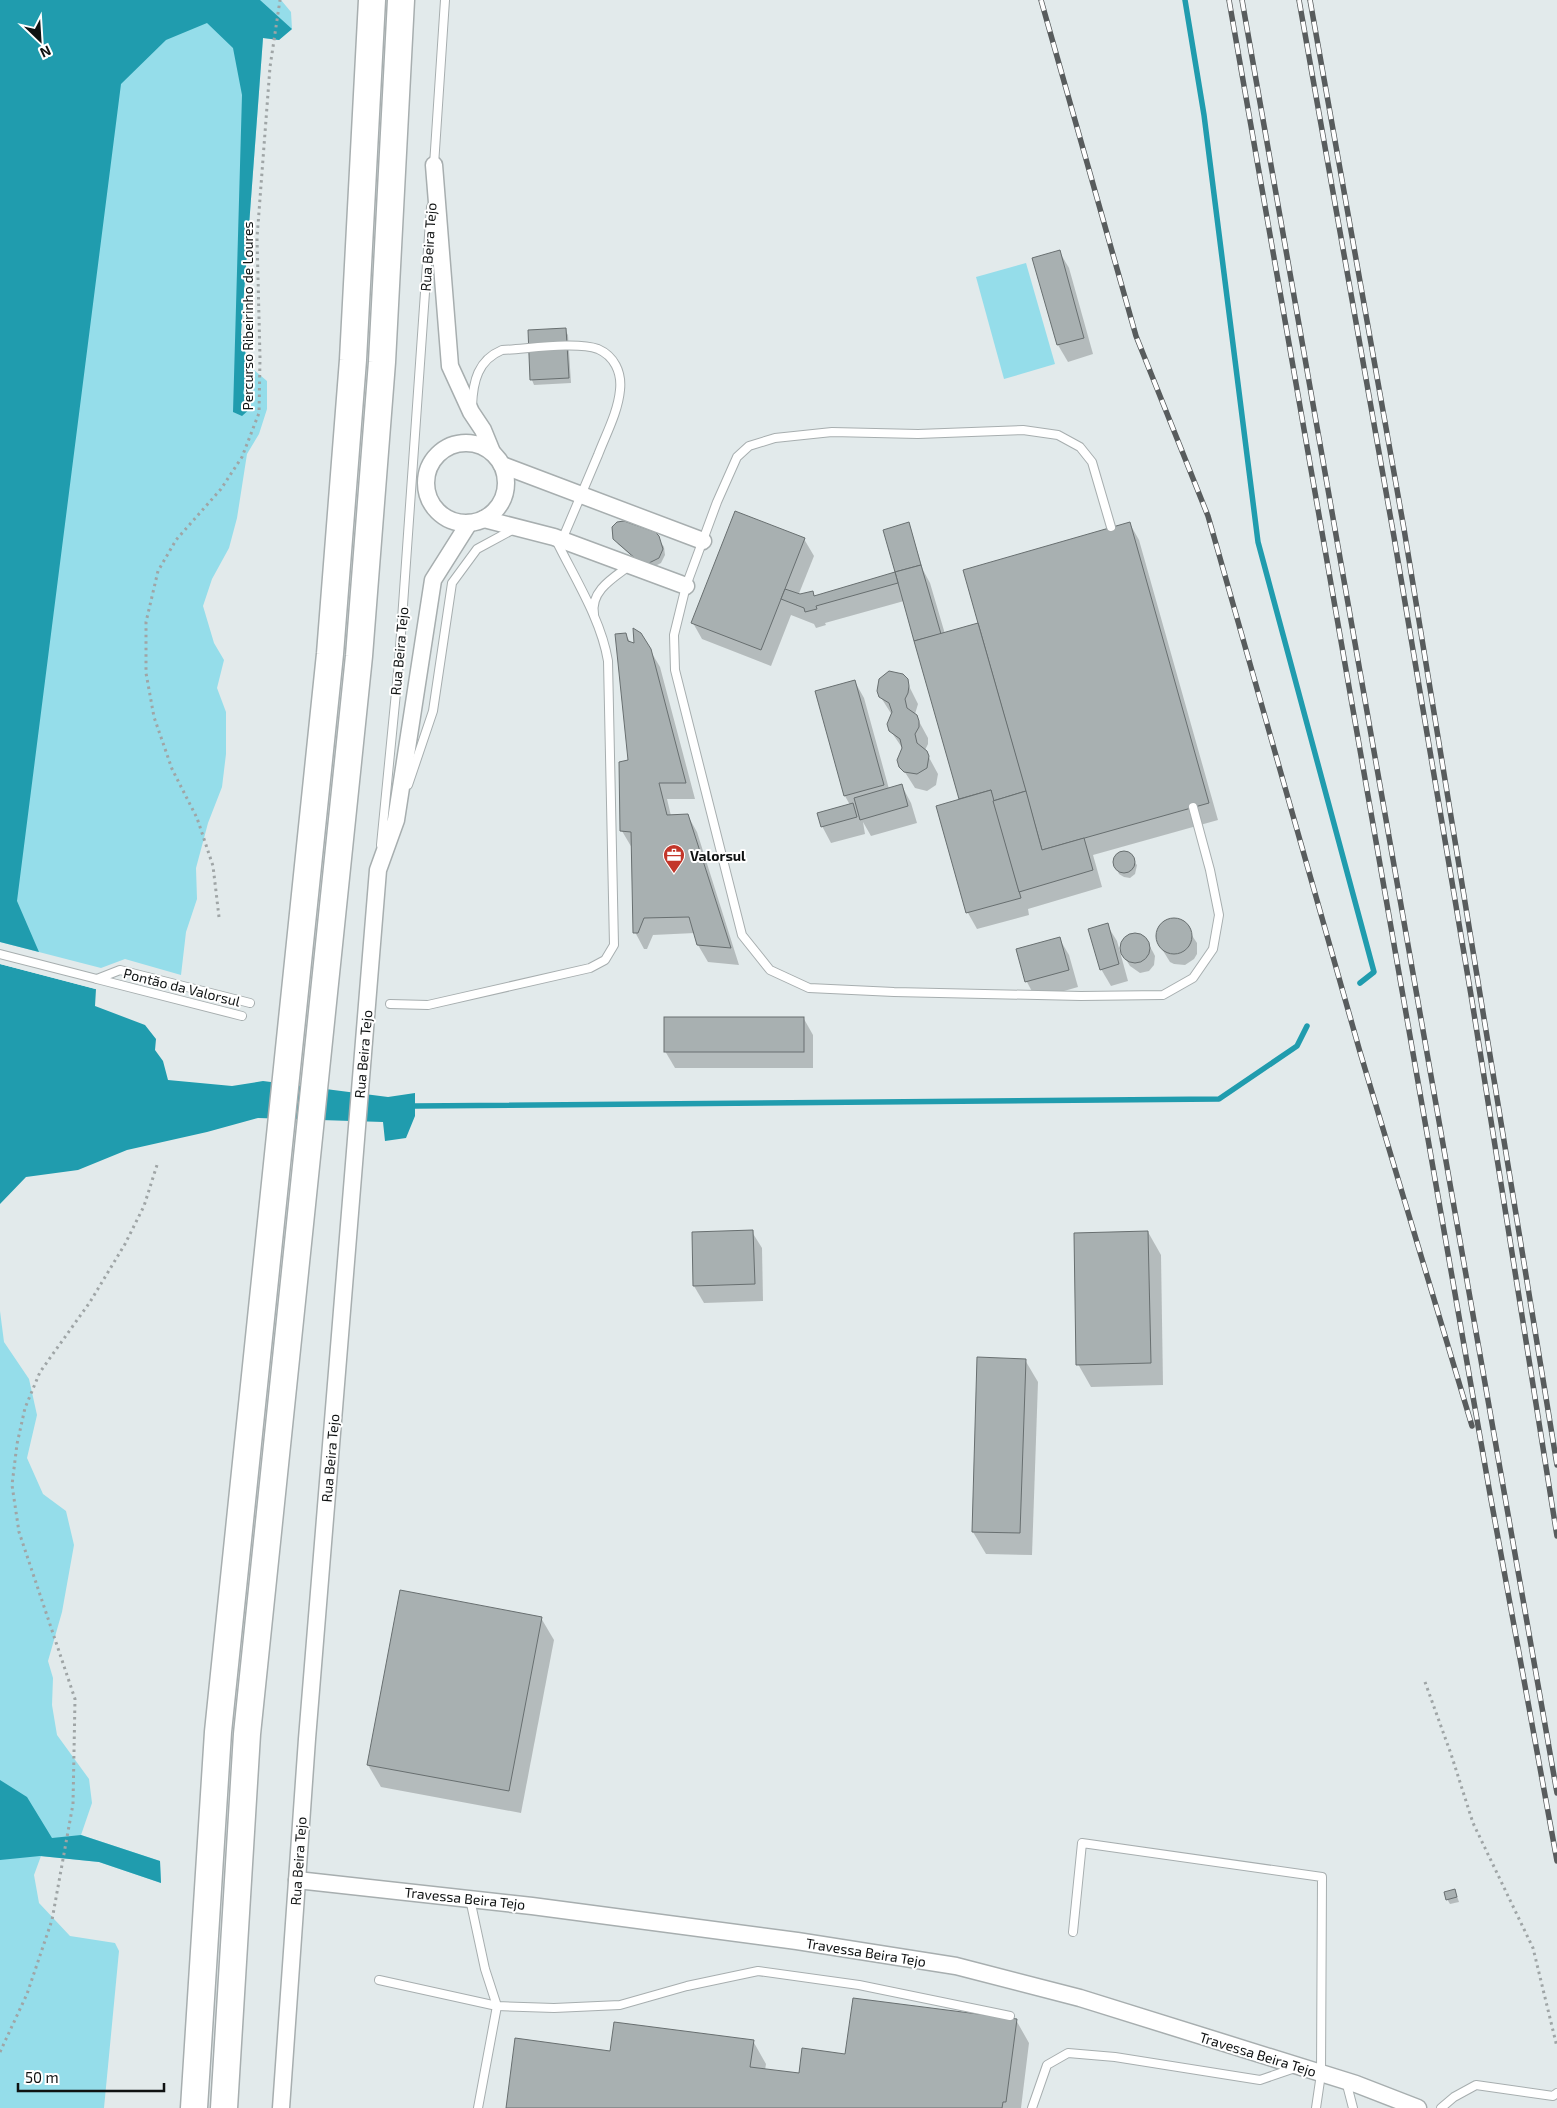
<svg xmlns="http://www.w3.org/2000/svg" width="1557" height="2108" font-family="'Exo 2',sans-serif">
<rect width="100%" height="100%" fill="#e2eaeb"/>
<!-- green -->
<g fill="#95ddea">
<polygon points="38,0 281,0 291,12 292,29 279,40 263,38 241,333 249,368 254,370 267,381 267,409 259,434 247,454 237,518 229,548 212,579 203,606 214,643 224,660 217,688 226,712 226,754 222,787 208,823 196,868 197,899 186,932 181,975 125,959 101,968 0,942 0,184"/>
<polygon points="1026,263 1055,364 1004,379 976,277"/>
<polygon points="0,1311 4,1342 29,1379 37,1415 27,1458 43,1494 66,1511 74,1545 62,1612 48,1661 53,1678 52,1705 57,1735 89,1779 92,1803 81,1835 160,1861 161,1883 99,1862 41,1856 34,1875 39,1903 70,1936 115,1943 119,1951 104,2108 0,2108"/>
</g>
<!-- water -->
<g fill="#209cae">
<polygon points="0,0 260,0 292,29 279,40 263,38 241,333 249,369 243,393 252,407 242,416 233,412 242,95 233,48 207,23 166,40 121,84 17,901 39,952 0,942"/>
<polygon points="0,964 96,989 95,1006 145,1025 156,1039 155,1050 163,1061 168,1080 232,1086 263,1081 388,1097 415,1093 415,1116 406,1138 385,1141 383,1122 258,1118 207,1132 127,1150 78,1170 26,1177 0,1204"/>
<polygon points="0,1780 27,1797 52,1838 81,1835 160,1861 161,1883 99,1862 40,1856 0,1860"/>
</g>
<!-- pier -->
<polygon fill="#e2eaeb" points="0,962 97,987 99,990 0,964"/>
<!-- shadow -->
<g fill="#0003">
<polygon points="1059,251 1069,268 1093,354 1068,362 1058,345 1034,259"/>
<polygon points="565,330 568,335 571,383 534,385 532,380"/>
<polygon points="909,524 923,570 930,583 945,634 980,624 1130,524 1139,540 1218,820 1093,855 1102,887 1028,909 1029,915 977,929 968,913 960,800 904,601 825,623 826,625 816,628 814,624 791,615 771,666 702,639 693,623 804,539 814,556 798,596 812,592 815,597 897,573"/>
<polygon points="615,525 654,533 664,547 665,555 661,563 653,567 645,567 618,544 612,531"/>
<polygon points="625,634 631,643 650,650 660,667 695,799 667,799 671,816 688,816 697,832 739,965 708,962 698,945 695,933 653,935 647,949 644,949 635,932 632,848 622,831 630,761"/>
<polygon points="906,680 918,704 915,714 928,738 928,744 925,750 938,774 936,785 927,791 915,788 901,766 903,749 890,730 892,715 880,696"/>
<polygon points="855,682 864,698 889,789 902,786 911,803 917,823 871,836 863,822 865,834 831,843 822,826 850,805 845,796 816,692"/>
<polygon points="1126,852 1137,865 1135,874 1130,878 1124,877 1119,874 1114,862 1120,853"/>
<polygon points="1172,920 1183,922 1197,943 1197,954 1194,959 1185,965 1174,964 1170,962 1157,941 1158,929 1161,925"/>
<polygon points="1107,925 1117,941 1128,981 1111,986 1101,969"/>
<polygon points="1129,935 1138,935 1146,940 1153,952 1155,956 1154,965 1149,971 1140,973 1130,966 1123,955 1122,942"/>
<polygon points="1059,938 1069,955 1078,987 1036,999 1027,982 1018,950"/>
<polygon points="804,1019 813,1035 813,1068 675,1068 665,1051"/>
<polygon points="752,1232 762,1248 763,1301 704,1303 694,1286"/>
<polygon points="1148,1232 1161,1255 1163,1385 1091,1387 1078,1364"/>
<polygon points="1025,1360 1038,1382 1032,1555 986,1554 973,1532"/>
<polygon points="541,1618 554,1640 521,1813 381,1787 368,1765"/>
<polygon points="1455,1890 1459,1902 1450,1904 1447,1899"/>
<polygon points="1016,2020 1029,2043 1021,2108 507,2108 611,2052 753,2041 766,2064 765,2070 800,2074 846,2055"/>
</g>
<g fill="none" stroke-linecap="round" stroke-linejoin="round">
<!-- stream -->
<g stroke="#209cae" stroke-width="5.5">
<polyline points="1185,0 1204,115 1258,542 1374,972 1360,983"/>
<polyline points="415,1106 1219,1099 1297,1046 1307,1026"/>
</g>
</g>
<!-- building -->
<g fill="#a8b0b1" stroke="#686f70">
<polygon points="1060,250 1084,338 1057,345 1032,258"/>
<polygon points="566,328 569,378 530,380 528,330"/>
<polygon points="735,511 805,538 761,650 691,623"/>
<polygon points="624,521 655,532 659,536 663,549 659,558 649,563 637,560 613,539 612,527 617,522"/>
<polygon points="909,522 921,565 895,572 883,530"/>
<polygon points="1130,522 1209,803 1042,850 963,570"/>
<polygon points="921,565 941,634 914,641 895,572"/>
<polygon points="895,572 898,583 816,606 817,609 805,612 804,608 781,599 785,589 800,594 813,591 814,596"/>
<polygon points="978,623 1026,791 993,801 991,790 959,799 914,641"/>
<polygon points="633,628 641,633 651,649 686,783 659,783 667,815 688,814 731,948 697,945 689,917 644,918 638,933 633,933 631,832 620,831 619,762 628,760 615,634 626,633 628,641 634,643"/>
<polygon points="889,671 903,674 908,679 909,686 908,693 905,699 907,708 917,715 919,721 919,727 915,734 917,743 927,751 929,756 927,768 917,774 904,772 899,767 897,760 902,748 900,739 889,731 887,724 892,712 889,703 879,697 877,691 879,679"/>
<polygon points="855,680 884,785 844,796 815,691"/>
<polygon points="902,784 908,806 860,820 854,798"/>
<polygon points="991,790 1021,898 966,913 936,806"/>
<polygon points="1026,791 1042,850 1084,838 1093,870 1019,892 993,801"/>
<polygon points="853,803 857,817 821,827 817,813"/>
<circle cx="1124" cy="862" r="11"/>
<circle cx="1174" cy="936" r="18"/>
<polygon points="1108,923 1119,964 1100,970 1088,929"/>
<circle cx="1135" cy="948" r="15"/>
<polygon points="1060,937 1069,970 1025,982 1016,949"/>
<rect x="664" y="1017" width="140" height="35"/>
<polygon points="753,1230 755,1284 693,1286 692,1232"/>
<polygon points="1148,1231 1151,1363 1076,1365 1074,1233"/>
<polygon points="977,1357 1026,1359 1020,1533 972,1532"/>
<polygon points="400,1590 542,1617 509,1791 367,1765"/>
<polygon points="1455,1889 1457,1897 1446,1900 1444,1892"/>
<polygon points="853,1998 1017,2019 1006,2102 1003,2102 1002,2108 506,2108 515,2038 610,2051 614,2022 754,2040 750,2067 799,2073 802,2048 845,2054"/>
</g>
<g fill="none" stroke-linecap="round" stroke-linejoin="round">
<!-- service casing -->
<g stroke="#a7aeaf" stroke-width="10">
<g id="service">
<polyline points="434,165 445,0"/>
<path d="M472 406C473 381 478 360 502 350 527 349 576 341 598 349 614 356 622 372 620 390 618 412 606 434 598 455 586 483 574 511 562 540"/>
<polyline points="1111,527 1092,462 1080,447 1058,435 1023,430 918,434 832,432 775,438 749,446 737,457 717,502 686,586 674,635 675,670 742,935 770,970 809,988 894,992 1081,996 1163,995 1193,978 1213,949 1219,915 1210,870 1193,807"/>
<path d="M594 614C590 591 613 578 629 566"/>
<polyline points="408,785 433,711 452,583 477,549 514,529"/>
<polyline points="381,845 399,662 431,207"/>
<polyline points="0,954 97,979 120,970 250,1003"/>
<polyline points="97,979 242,1016"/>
<path d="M390 1004 428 1005 590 968 605 960 614 945 608 661C601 619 575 579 556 540"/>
<polyline points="470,1899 485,1969 497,2006 478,2108"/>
<polyline points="1073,1932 1082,1843 1322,1877 1321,2074 1316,2108"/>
<polyline points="379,1980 497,2006 554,2008 620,2005 687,1986 758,1971 859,1985 1010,2016"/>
<polyline points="1346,2081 1353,2108"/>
<polyline points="1032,2108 1047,2065 1068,2053 1115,2057 1260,2080 1295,2068"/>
<polyline points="1441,2108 1454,2097 1476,2085 1553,2096 1557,2093"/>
</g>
</g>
<!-- minor casing -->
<g stroke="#a7aeaf" stroke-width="19">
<g id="minor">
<polyline points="434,165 450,366 471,412 483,430 492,452"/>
<circle cx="466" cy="483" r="40"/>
<polyline points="502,465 703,541"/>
<polyline points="484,519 554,537 686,586"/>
<polyline points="297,1880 532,1906 797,1941 956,1966 1080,1998 1356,2084 1418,2108"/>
<polyline points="281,2108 307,1739 378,870 396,820 433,580 469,523"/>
</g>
</g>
<!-- trunk casing -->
<g stroke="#a7aeaf" stroke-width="29">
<g id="trunk">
<polyline points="194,2108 218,1732 330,654 353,360 372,0"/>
<polyline points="224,2108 247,1734 359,656 382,362 401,0"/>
</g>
</g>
<!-- path -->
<g stroke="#9fa5a6" stroke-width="3" stroke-dasharray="2.5 4" stroke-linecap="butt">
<polyline points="219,917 213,866 197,818 172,769 154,717 146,673 146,622 158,571 176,540 221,489 242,457 259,413 260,358 257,238 270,67 280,0"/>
<polyline points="1425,1682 1451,1754 1473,1823 1533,1948 1557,2047"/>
<polyline points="0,2052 27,1994 52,1920 73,1804 75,1699 19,1532 12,1485 17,1444 25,1408 40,1372 90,1302 125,1244 144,1206 157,1165"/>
</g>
<!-- service -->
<use href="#service" stroke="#fff" stroke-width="8"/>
<!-- minor -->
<use href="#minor" stroke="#fff" stroke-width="16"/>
<!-- trunk -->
<use href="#trunk" stroke="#fff" stroke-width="26"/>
<!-- rail casing -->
<g stroke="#585c5d" stroke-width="5.5">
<g id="rail">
<polyline points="1041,0 1136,336 1208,516 1218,551 1360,1052 1472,1426"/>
<polyline points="1229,0 1490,1494 1557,1861"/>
<polyline points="1242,0 1557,1793"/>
<polyline points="1299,0 1394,537 1472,1001 1557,1536"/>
<polyline points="1310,0 1404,529 1557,1465"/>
</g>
</g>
<!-- rail -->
<use href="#rail" stroke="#fff" stroke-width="4" stroke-dasharray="11" stroke-linecap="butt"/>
</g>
<!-- icons -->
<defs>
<g id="office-pin" transform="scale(1.125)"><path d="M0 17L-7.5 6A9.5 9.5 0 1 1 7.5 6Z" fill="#c3362a" stroke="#fff"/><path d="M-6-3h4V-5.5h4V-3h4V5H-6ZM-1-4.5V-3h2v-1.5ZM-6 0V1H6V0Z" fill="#fff"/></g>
</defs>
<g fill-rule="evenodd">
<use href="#office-pin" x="674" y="855"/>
</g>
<g text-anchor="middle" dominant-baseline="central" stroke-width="4" stroke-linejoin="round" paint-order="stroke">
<!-- street labels -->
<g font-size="14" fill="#0f1212" stroke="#fff">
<text transform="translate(428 247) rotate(-86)">Rua Beira Tejo</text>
<text transform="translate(247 316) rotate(-90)">Percurso Ribeirinho de Loures</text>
<text transform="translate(399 651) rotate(-85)">Rua Beira Tejo</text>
<text transform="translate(182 987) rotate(14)">Pontão da Valorsul</text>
<text transform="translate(363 1054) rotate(-85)">Rua Beira Tejo</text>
<text transform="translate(330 1458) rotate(-85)">Rua Beira Tejo</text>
<text transform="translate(298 1861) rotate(-86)">Rua Beira Tejo</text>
<text transform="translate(465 1898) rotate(6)">Travessa Beira Tejo</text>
<text transform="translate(866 1952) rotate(9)">Travessa Beira Tejo</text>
<text transform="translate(1258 2054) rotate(17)">Travessa Beira Tejo</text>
</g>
<!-- poi labels -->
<g font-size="14" font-weight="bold" fill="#0f1212" stroke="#fff" text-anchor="start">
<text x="690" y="855">Valorsul</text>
</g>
</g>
<!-- north arrow -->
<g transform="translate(40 40) rotate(155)" stroke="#ffffff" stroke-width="4" paint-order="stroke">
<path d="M0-4L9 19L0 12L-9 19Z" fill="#0f1212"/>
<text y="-8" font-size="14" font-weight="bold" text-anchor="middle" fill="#0f1212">N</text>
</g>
<!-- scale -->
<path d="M18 2083v8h146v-8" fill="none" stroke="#0f1212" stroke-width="2.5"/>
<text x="25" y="2083" font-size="15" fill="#0f1212" stroke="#ffffff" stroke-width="4" paint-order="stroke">50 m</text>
</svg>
